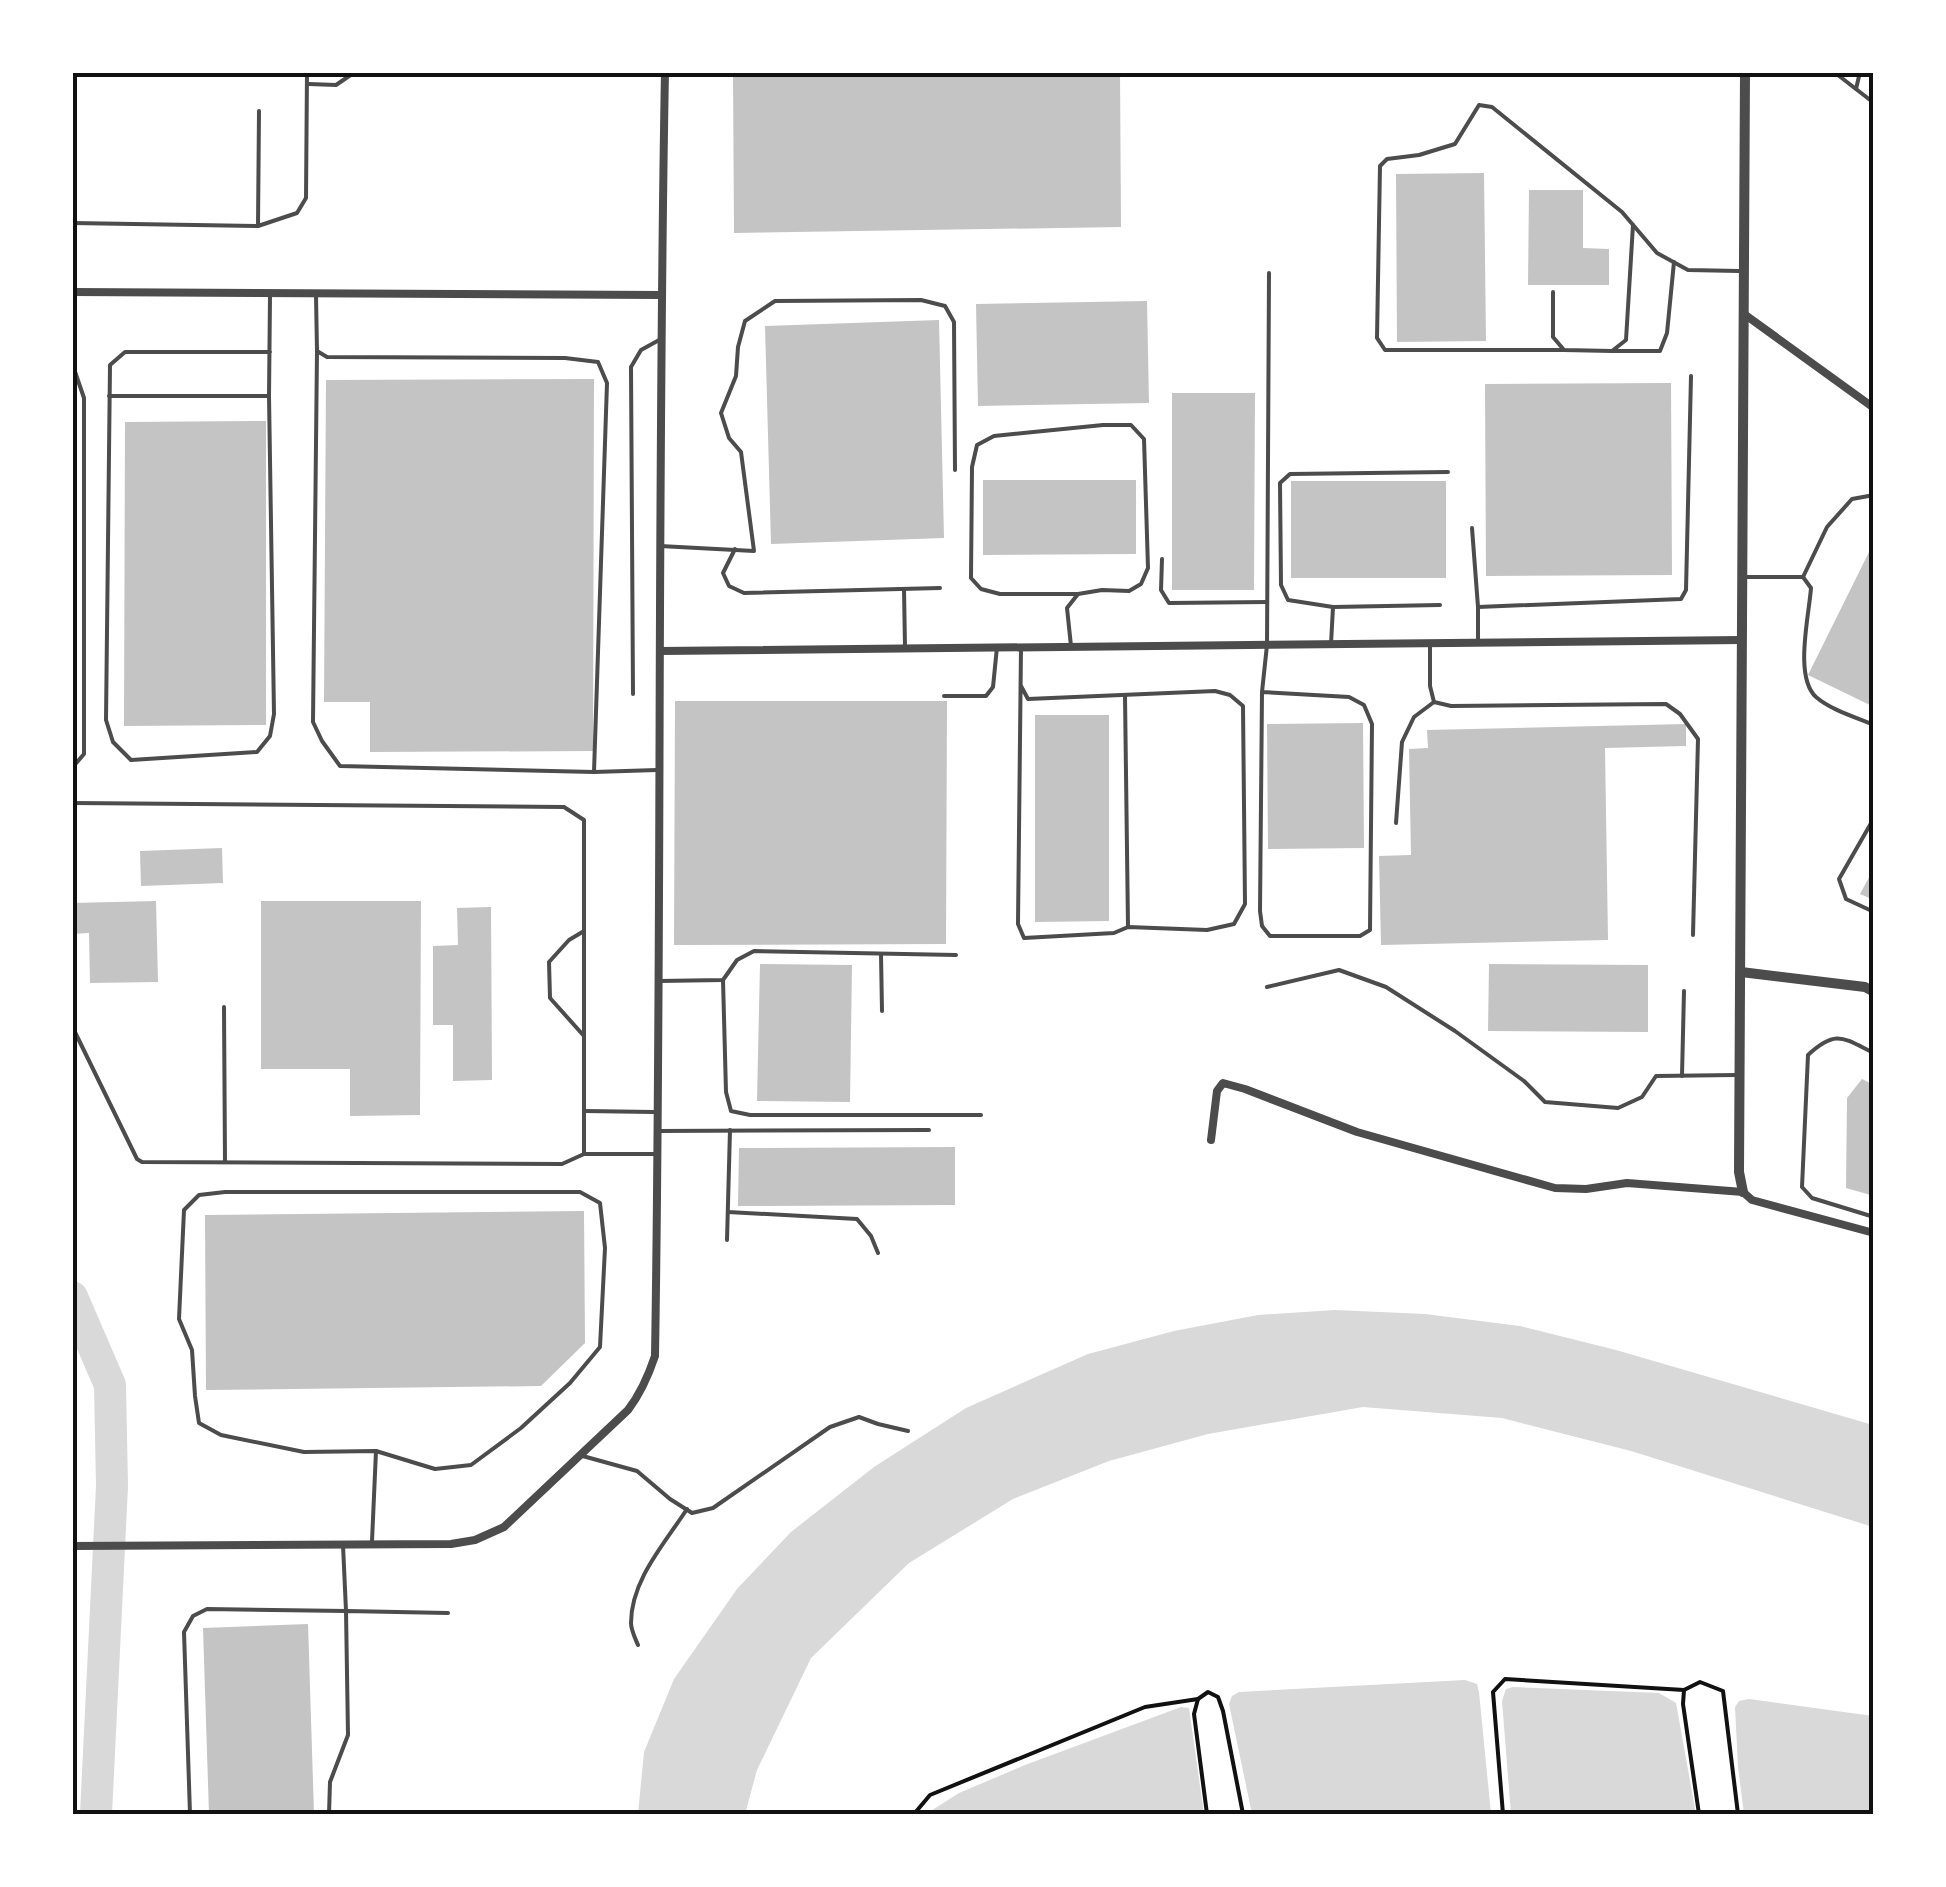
<svg xmlns="http://www.w3.org/2000/svg" width="1946" height="1887" font-family="'Varela Round',sans-serif">
<rect width="100%" height="100%" fill="#fff"/>
<!-- water -->
<g fill="#d9d9d9">
<polygon points="1335,1310 1425,1314 1520,1326 1616,1350 1873,1425 1873,1527 1631,1451 1502,1418 1363,1407 1208,1434 1109,1461 1013,1499 909,1563 811,1658 757,1770 745,1814 638,1814 644,1752 674,1679 737,1589 791,1532 874,1467 966,1408 1088,1354 1174,1331 1258,1315"/>
<polygon points="1465,1680 1477,1684 1479,1692 1491,1814 1252,1814 1229,1704 1232,1696 1239,1692"/>
<polygon points="1513,1687 1659,1693 1676,1703 1696,1814 1511,1814 1502,1701 1506,1689"/>
<polygon points="1749,1699 1873,1716 1873,1814 1744,1814 1738,1767 1735,1707 1739,1701"/>
<polygon points="1181,1707 1189,1708 1204,1814 926,1814 959,1793 1025,1765"/>
</g>
<g fill="none" stroke-linecap="round" stroke-linejoin="round">
<!-- river -->
<polyline stroke="#d9d9d9" stroke-width="32" points="72,1297 110,1385 112,1486 96,1814"/>
</g>
<!-- building -->
<g fill="#c4c4c4">
<polygon points="733,72 1120,72 1121,227 734,233"/>
<polygon points="1484,173 1486,341 1397,342 1396,174"/>
<polygon points="1529,190 1583,190 1583,248 1609,249 1609,285 1528,285"/>
<polygon points="1147,301 1149,403 978,406 976,304"/>
<polygon points="939,320 944,538 771,544 765,326"/>
<polygon points="594,379 593,751 370,752 370,702 324,702 326,380"/>
<polygon points="1671,383 1672,575 1486,576 1485,384"/>
<polygon points="1172,393 1255,393 1254,590 1172,590"/>
<polygon points="266,421 266,725 124,726 125,422"/>
<polygon points="983,480 1136,480 1136,554 983,555"/>
<rect x="1291" y="481" width="155" height="97"/>
<polygon points="1874,542 1874,707 1808,675"/>
<polygon points="675,701 947,701 946,944 674,945"/>
<polygon points="1035,715 1109,715 1109,921 1035,922"/>
<polygon points="1363,723 1364,848 1268,849 1267,724"/>
<polygon points="1686,724 1686,746 1605,748 1608,940 1381,945 1379,856 1411,855 1409,749 1428,748 1427,730"/>
<polygon points="222,848 223,883 141,886 140,851"/>
<polygon points="1874,868 1874,900 1860,894"/>
<polygon points="156,901 158,982 90,983 89,933 72,934 72,903"/>
<polygon points="261,901 421,901 420,1115 350,1116 350,1069 261,1069"/>
<polygon points="491,907 492,1080 453,1081 453,1025 433,1025 433,946 458,945 457,908"/>
<polygon points="760,964 852,965 850,1102 757,1101"/>
<polygon points="1489,964 1648,965 1648,1032 1488,1031"/>
<polygon points="1862,1079 1874,1085 1874,1196 1846,1188 1847,1098"/>
<polygon points="955,1147 955,1205 738,1206 739,1148"/>
<polygon points="584,1211 585,1343 541,1386 206,1390 205,1215"/>
<polygon points="308,1624 314,1814 209,1814 203,1628"/>
</g>
<g fill="none" stroke-linecap="round" stroke-linejoin="round">
<!-- path -->
<g stroke="#111" stroke-width="4">
<polyline points="914,1814 930,1795 1145,1707 1198,1699"/>
<polyline points="1207,1814 1194,1714 1198,1699 1208,1692 1218,1697 1223,1711 1243,1814"/>
<polyline points="1503,1814 1493,1692 1505,1679 1684,1690"/>
<polyline points="1699,1814 1683,1704 1684,1690 1700,1682 1723,1691 1738,1814"/>
</g>
<!-- service -->
<g stroke="#4c4c4c" stroke-width="4">
<polyline points="1834,72 1874,103"/>
<polyline points="309,84 336,85 355,72"/>
<polyline points="1856,89 1860,72"/>
<polyline points="72,223 258,226 297,213 306,198 307,72"/>
<polyline points="258,226 259,111"/>
<polyline points="1553,292 1553,337 1564,350 1612,351 1626,340 1633,225"/>
<polyline points="316,296 317,351 327,357 565,358 598,362 607,383 594,772"/>
<polyline points="1564,350 1385,350 1377,338 1380,166 1387,159 1419,155 1455,144 1479,105 1492,107 1622,212 1657,253 1688,270 1739,271"/>
<polyline points="317,351 313,722 322,741 340,766 594,772 657,770"/>
<polyline points="1612,351 1660,351 1667,333 1674,262"/>
<polyline points="270,352 125,352 110,365 106,720 113,742 131,760 257,752 270,736 274,714 269,396 270,296"/>
<polyline points="72,363 84,398 84,754 72,768"/>
<polyline points="109,396 269,396"/>
<polygon points="1103,425 1131,425 1144,439 1148,568 1141,584 1129,591 1102,590 1078,594 1000,594 981,589 971,578 972,467 977,445 994,436"/>
<polyline points="1472,528 1478,607"/>
<polyline points="660,546 754,551 741,452 729,438 721,413 736,376 738,347 745,321 775,301 921,300 945,306 954,322 955,470"/>
<polyline points="735,549 723,573 729,586 744,593 940,588"/>
<polyline points="1162,559 1161,590 1169,603 1267,602"/>
<path d="M1743 577H1803L1811 588C1809 616 1794 677 1816 697 1831 710 1855 717 1874 725"/>
<polyline points="1803,577 1827,527 1852,499 1874,495"/>
<polyline points="904,589 905,648"/>
<polyline points="1333,607 1288,600 1281,585 1280,483 1290,474 1448,472"/>
<polyline points="1430,643 1430,686 1434,702 1451,706 1666,704 1680,714 1698,739 1693,935"/>
<polyline points="1478,643 1478,607 1681,599 1686,590 1691,376"/>
<polyline points="1331,644 1333,607 1440,605"/>
<polyline points="1071,646 1067,608 1078,594"/>
<polyline points="1021,647 1018,924 1024,938 1114,933 1128,927 1207,930 1234,924 1245,904 1243,706 1230,695 1215,691 1028,699 1021,686"/>
<polyline points="1262,692 1349,697 1364,705 1372,724 1370,930 1360,936 1270,936 1262,926 1260,911 1262,692 1267,645 1269,273"/>
<polyline points="633,694 631,367 641,350 661,339"/>
<polyline points="944,696 986,696 993,687 997,647"/>
<polyline points="1125,696 1128,927"/>
<polyline points="72,803 564,807 584,820 584,1154"/>
<polyline points="1874,818 1839,879 1846,899 1874,912"/>
<polyline points="1396,823 1402,742 1414,717 1434,702"/>
<polyline points="881,954 882,1011"/>
<polyline points="723,980 726,1092 731,1111 750,1115 981,1115"/>
<polyline points="659,981 723,980 737,960 754,951 956,955"/>
<polyline points="1267,987 1339,970 1386,987 1455,1031 1524,1081 1545,1102 1618,1108 1642,1097 1656,1076 1736,1075"/>
<polyline points="224,1007 225,1162"/>
<polyline points="72,1026 137,1159 142,1162 562,1164 584,1154 658,1154"/>
<polyline points="584,1036 550,998 549,962 569,940 584,931"/>
<path d="M1874 1053C1843 1038 1836 1029 1808 1055L1802 1187 1812 1198 1874 1217"/>
<polyline points="1682,1076 1684,991"/>
<polyline points="584,1111 654,1112"/>
<polyline points="658,1131 929,1130"/>
<polygon points="225,1192 580,1192 600,1203 605,1248 600,1347 570,1383 521,1428 471,1465 435,1469 376,1451 304,1452 221,1435 199,1423 195,1396 192,1350 179,1319 184,1210 199,1195"/>
<polyline points="728,1212 857,1219 871,1236 878,1253"/>
<polyline points="727,1240 730,1130"/>
<polyline points="579,1455 637,1471 670,1499 692,1513 713,1508 830,1427 859,1417 878,1424 908,1431"/>
<polyline points="372,1541 376,1451"/>
<path d="M638 1645C635 1638 631 1630 631 1623 631 1580 665 1543 687 1509"/>
<polyline points="190,1814 184,1632 193,1616 207,1609 346,1611 343,1545"/>
<polyline points="329,1814 330,1782 348,1735 346,1611 448,1613"/>
</g>
<!-- minor -->
<g stroke="#4c4c4c" stroke-width="8">
<polyline points="72,292 661,295"/>
<polyline points="1744,314 1874,408"/>
<polyline points="660,651 1742,640"/>
<polyline points="1211,1140 1217,1091 1223,1083 1245,1089 1357,1132 1555,1188 1586,1189 1627,1183 1743,1192 1752,1200 1874,1233"/>
<path d="M72 1546 451 1544 475 1540 504 1527 628 1410C641 1393 648 1377 655 1356 662 928 657 500 665 72"/>
</g>
<!-- tertiary -->
<g stroke="#4c4c4c" stroke-width="10">
<polyline points="1741,972 1865,987 1874,992"/>
<polyline points="1743,1192 1739,1172 1745,72"/>
</g>
</g>
<!-- border -->
<rect width="1946" height="1887" fill="none" stroke="#ffffff" stroke-width="150"/>
<rect x="75" y="75" width="1796" height="1737" fill="none" stroke="#111" stroke-width="4"/>
</svg>
